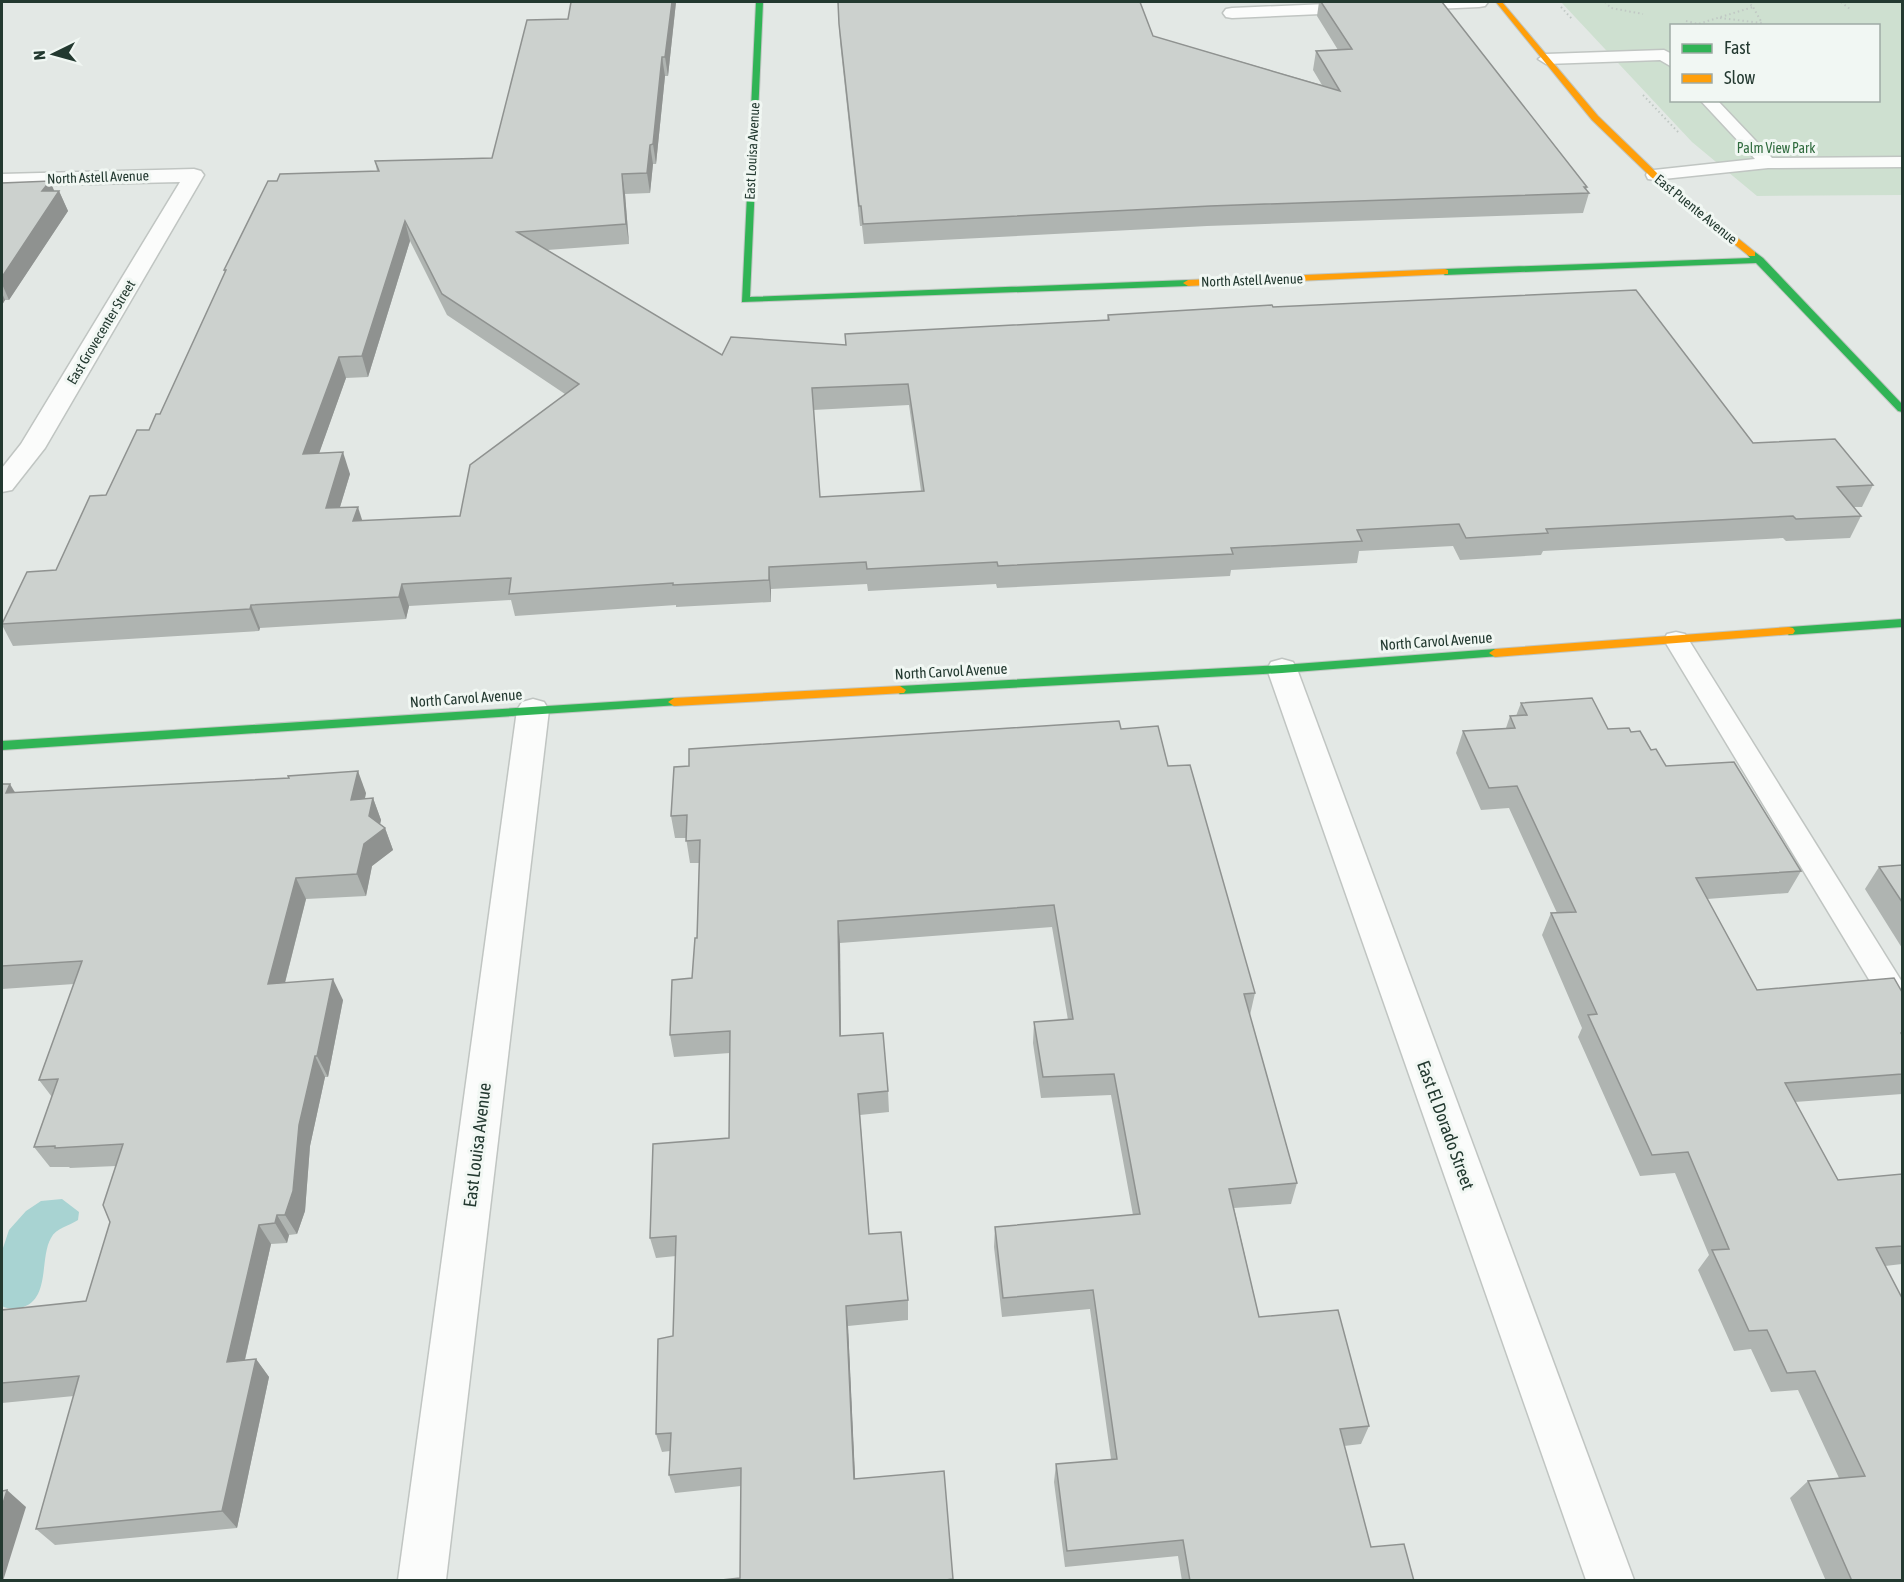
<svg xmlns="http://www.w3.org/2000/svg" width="1904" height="1582" font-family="'Asap Condensed',sans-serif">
<rect width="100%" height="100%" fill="#e3e8e5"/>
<!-- green -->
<path fill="#cee0d0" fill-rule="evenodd" d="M1561 2H1902V195L1757 196 1692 142ZM1672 26H1878V100H1672Z"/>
<!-- water -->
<path fill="#a8d3d2" d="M62 1199 79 1212 78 1220C69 1226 56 1228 51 1238 39 1259 51 1301 20 1308 14 1309 7 1309 2 1306V1251L9 1230 26 1211 41 1201Z"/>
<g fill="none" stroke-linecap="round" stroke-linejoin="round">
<!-- lane casing -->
<g stroke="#c0c5c2" stroke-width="3">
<g id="lane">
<polygon points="1664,50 1672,54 1672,67 1660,60 1546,64 1538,59 1546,54"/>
<polygon points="1700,100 1717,100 1772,158 1902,157 1902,167 1768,168 1654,180 1648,179 1646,175 1648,171 1654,170 1755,159"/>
<polygon points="1676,632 1685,634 1902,982 1902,1019 1891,1016 1664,640 1667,634"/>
</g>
</g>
<!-- street casing -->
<g stroke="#c0c5c2" stroke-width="3">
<g id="street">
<polygon points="1373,2 1488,2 1485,6 1479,7 1232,18 1226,17 1223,13 1226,9 1232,8"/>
<polygon points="194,169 201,171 204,175 45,448 12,490 2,492 2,468 21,444 180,182 2,186 2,174"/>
<polygon points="1282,659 1293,662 1297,669 1634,1580 1586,1580 1267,669 1271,662"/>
<polygon points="533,699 544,702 549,710 446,1580 398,1580 517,710 522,702"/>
</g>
</g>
<!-- fast casing -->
<g stroke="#c0c6c2" stroke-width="2">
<g id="fast">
<polygon points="756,2 763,2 750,297 1188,280 1193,283 1188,286 742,302"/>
<polygon points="1749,252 1755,252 1763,258 1902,404 1902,412 1898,411 1756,263 1445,275 1440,272 1445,269 1750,258 1747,254"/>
<polygon points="1902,619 1902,627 1789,635 1783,631 1789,627"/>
<polygon points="1495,649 1501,653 1499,656 1282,673 900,694 894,690 900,686 1282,665"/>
<polygon points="674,698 679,699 680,702 679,705 2,750 2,741"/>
</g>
</g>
<!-- slow casing -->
<g stroke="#c0c6c2" stroke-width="2">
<g id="slow">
<polygon points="1496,2 1502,2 1598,116 1657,173 1755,252 1755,256 1749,256 1651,177 1592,120"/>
<polygon points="1445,269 1448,270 1448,274 1188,286 1183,283 1188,280"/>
<polygon points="1789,627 1793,628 1795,631 1793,634 1495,657 1489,653 1495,649"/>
<polygon points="900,686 906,690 904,693 674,706 668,702 674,698"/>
</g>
</g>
<!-- path -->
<g stroke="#c0c8c4" stroke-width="2" stroke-dasharray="1.5 3" stroke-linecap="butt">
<polyline points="1605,2 1611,8 1643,14"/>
<polyline points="1841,2 1850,9"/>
<polyline points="1561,7 1572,19"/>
<polyline points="1720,18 1762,23 1753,7"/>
<polyline points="1686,21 1698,24 1753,7 1748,2"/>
<polyline points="1643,95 1679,133"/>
</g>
<!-- lane -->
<use href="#lane" fill="#fbfcfb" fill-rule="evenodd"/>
<!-- street -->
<use href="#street" fill="#fbfcfb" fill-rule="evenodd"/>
<!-- fast -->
<use href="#fast" fill="#30b455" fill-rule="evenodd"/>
<!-- slow -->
<use href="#slow" fill="#ff9f0a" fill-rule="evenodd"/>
</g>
<!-- wall -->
<g fill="#afb4b1" fill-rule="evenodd">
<path d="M571 2H676L668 76H665L656 164H653L650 193 625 194 629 244 547 250 722 355 846 345 1107 320 1108 315 1273 307 1753 443 1873 485 1862 507H1854L1861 516 1850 538 1786 541 1783 538 1543 551 1541 555 1460 560 1453 546 1359 551 1357 563 1231 570 1230 576 997 588 996 584 868 591 867 584 771 589V602L676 607V605L515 616 511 600 409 606 406 619 260 628 259 631 13 646 2 625V622L56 570 149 430 160 414 225 273 224 270 277 181 377 171 375 161 492 158 568 19ZM410 241 447 315 565 394 460 516 362 521 340 507 350 474 319 453 346 378 368 377ZM909 405 921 491 820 497 813 410Z"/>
<polygon points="838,2 1153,36 1322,85 1313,70 1316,51 1338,50 1317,16 1319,2 1308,3 1307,2 1442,2 1587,187 1586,190 1589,193 1583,213 1207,226 864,244 862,226 860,226 840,42"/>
<polygon points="50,181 54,191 59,191 68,211 9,300 5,300 2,305 2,183"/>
<polygon points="1521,703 1608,729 1631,732 1651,750 1666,766 1801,871 1788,893 1707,899 1757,990 1902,992 1902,1094 1795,1102 1838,1180 1902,1174 1902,1264 1885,1266 1902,1581 1826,1581 1790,1498 1808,1481 1839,1478 1798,1390 1771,1392 1751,1349 1734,1351 1698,1270 1709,1255 1675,1173 1640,1176 1578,1037 1582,1028 1542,935 1551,913 1557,913 1509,808 1481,810 1456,753 1463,731 1506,728 1510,716 1516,716"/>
<polygon points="1121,729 1168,766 1255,993 1250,1015 1297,1183 1291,1204 1234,1208 1259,1317 1369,1426 1361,1444 1344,1446 1371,1547 1414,1581 1182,1581 1178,1556 1065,1567 1054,1482 1056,1464 1111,1459 1090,1309 1002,1317 994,1247 995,1227 1133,1215 1111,1095 1041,1098 1033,1043 1034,1022 1068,1020 1052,927 840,943 841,1036 888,1091 889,1112 860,1115 869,1234 908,1300 908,1320 848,1326 855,1479 944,1471 953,1581 712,1581 740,1578 741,1486 675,1493 669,1475 670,1451 662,1452 656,1434 673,1336 676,1256 656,1258 650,1238 729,1138 730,1053 674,1057 670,1035 692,978 697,938 699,863 690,863 686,838 675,838 671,816"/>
<polygon points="2,784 15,792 366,793 365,799 373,798 381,820 380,824 385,828 393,850 372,866 366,896 306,899 285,983 343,1000 328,1077 325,1077 310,1146 305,1211 297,1234 289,1235 287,1243 271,1244 245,1360 256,1359 269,1377 237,1528 55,1545 36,1529 74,1396 2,1403 2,1310 86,1301 110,1222 116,1166 70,1168 69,1167 50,1167 34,1147 52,1097 39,1080 74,984 2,989"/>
<polygon points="1902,865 1902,948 1865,889 1879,867"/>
</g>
<!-- shaded-wall -->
<g fill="#8f9290">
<polygon points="672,2 676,2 668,76 665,57"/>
<polygon points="662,57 665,76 656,164 653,144"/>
<polygon points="650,145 653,164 650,193 647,173"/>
<polygon points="622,174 625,194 629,244 626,224"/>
<polygon points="50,181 56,195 59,191 68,211 9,300 2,284 2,277 42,191"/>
<polygon points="405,221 410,241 368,377 362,356"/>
<polygon points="2,293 5,300 2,305"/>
<polygon points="339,357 346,378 311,476 303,454"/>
<polygon points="343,452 350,474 333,530 326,508"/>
<polygon points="358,507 365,529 353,521"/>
<polygon points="769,567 771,589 771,602 769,580"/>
<polygon points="402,584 409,606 406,619 399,597"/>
<polygon points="251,605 260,628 259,631 250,609"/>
<polygon points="358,771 366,793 359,822 351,800"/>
<polygon points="10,784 23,806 6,793"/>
<polygon points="373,798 381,820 378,833 385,828 393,850 372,866 366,896 357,874"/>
<polygon points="296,878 306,899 279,1006 268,984"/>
<polygon points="838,921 840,943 841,1057 840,1036"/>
<polygon points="333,979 343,1000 328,1077 317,1056"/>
<polygon points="315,1056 325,1077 310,1146 305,1211 297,1234 285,1215 299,1125"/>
<polygon points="277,1215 289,1235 287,1243 275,1223"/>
<polygon points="259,1225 271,1244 240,1381 227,1362"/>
<polygon points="846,1306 848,1326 856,1497 854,1479"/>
<polygon points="256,1359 269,1377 237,1528 222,1511"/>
<polygon points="7,1490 26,1507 3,1581 2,1581 2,1507"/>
</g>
<!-- building -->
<g fill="#ccd1ce" stroke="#8f9290" stroke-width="1.5" fill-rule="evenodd">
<path d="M571 2H672L665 57H662L653 144 650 145 647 173 622 174 626 224 517 232 722 355 731 337 846 345 845 334 1109 320 1108 315 1272 305 1273 307 1636 290 1753 443 1835 439 1873 485 1837 487 1861 516 1796 519 1793 516 1546 529 1548 533 1466 538 1459 524 1357 530 1362 541 1231 548 1233 554 998 566 997 562 867 569 866 562 769 567V580L673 585V583L509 594 511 578 402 584 399 597 251 605 250 609 2 624 27 572 56 570 90 496 106 495 137 430H149L156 414H160L226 270H224L268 181H277L280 174 379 171 375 161 492 158 527 20 568 19ZM405 221 442 294 579 384 470 465 460 516 353 521 358 507 326 508 343 452 303 454 339 357 362 356ZM908 384 924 491 820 497 812 388Z"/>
<polygon points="838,2 1140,2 1153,36 1340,91 1316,51 1352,49 1321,2 1442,2 1587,187 1584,187 1589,193 1210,206 863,224 861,206 859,206 839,24"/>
<polygon points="50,181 42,191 59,191 2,277 2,183"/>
<polygon points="1592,698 1608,729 1629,728 1631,732 1640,731 1651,750 1656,749 1666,766 1734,762 1801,871 1696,878 1757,990 1894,978 1902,992 1902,1032 1901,1033 1902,1035 1902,1074 1785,1083 1838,1180 1902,1174 1902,1246 1876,1248 1902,1298 1902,1581 1852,1581 1808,1481 1865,1476 1815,1371 1787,1373 1767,1330 1749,1331 1712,1250 1729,1249 1688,1152 1652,1155 1588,1015 1597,1014 1551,913 1576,912 1517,786 1489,788 1463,731 1515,728 1510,716 1527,715 1521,703"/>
<polygon points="1119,721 1121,729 1158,726 1168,766 1190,765 1255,993 1244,994 1297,1183 1229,1189 1259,1317 1338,1310 1369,1426 1340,1429 1371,1547 1404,1544 1414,1581 1190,1581 1183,1540 1067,1551 1056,1464 1117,1459 1093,1290 1003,1298 995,1227 1140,1214 1114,1074 1043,1077 1034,1022 1073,1019 1054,905 838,921 840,1036 883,1033 888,1091 858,1094 869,1234 901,1232 908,1300 846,1306 854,1479 944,1471 953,1579 938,1581 712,1581 740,1578 741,1468 669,1475 671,1433 656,1434 658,1339 673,1336 676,1236 650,1238 653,1144 729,1138 730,1031 670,1035 672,980 692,978 695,938 697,938 700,840 686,841 687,815 671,816 674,767 689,766 689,749"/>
<polygon points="358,771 351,800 373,798 369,816 385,828 364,844 357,874 296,878 268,984 333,979 317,1056 315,1056 299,1125 293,1191 285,1215 277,1215 275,1223 259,1225 227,1362 256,1359 222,1511 36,1529 79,1376 2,1383 2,1310 86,1301 110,1222 103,1205 123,1144 55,1148 55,1146 34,1147 58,1079 39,1080 82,961 2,966 2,784 10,784 6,793 289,778 288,776"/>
<polygon points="1902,865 1902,902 1879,867"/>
<polygon points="7,1490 2,1507 2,1491"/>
</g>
<g text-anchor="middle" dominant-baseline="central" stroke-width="6" stroke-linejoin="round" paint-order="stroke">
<!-- far-park labels -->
<g font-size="14" fill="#316c3f" stroke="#f1f7f3">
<text x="1776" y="148">Palm View Park</text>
</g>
<!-- far-street labels -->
<g font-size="14" fill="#233930" stroke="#f1f7f3">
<text transform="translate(752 151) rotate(-87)">East Louisa Avenue</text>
<text transform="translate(98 177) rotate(-2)">North Astell Avenue</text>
<text transform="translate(1696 209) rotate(39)">East Puente Avenue</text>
<text transform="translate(1252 280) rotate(-2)">North Astell Avenue</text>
<text transform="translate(101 332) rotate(-59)">East Grovecenter Street</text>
</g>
<!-- street labels -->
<g font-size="15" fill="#233930" stroke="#f1f7f3">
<text transform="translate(1436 641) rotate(-4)">North Carvol Avenue</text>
<text transform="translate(951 671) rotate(-3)">North Carvol Avenue</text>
<text transform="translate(466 698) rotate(-4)">North Carvol Avenue</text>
</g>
<!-- near-street labels -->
<g font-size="18" fill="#233930" stroke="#f1f7f3">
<text transform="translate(1446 1125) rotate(70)">East El Dorado Street</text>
<text transform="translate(477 1145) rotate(-83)">East Louisa Avenue</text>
</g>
</g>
<!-- border -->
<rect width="1904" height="1582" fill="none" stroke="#233930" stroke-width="6"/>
<!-- legend -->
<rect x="1670" y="24" width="210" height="78" fill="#f1f7f3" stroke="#9faba5" stroke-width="1.5"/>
<rect x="1682" y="44" width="30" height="9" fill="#30b455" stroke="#9faba5" stroke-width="1.5"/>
<text x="1724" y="54" font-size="18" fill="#233930">Fast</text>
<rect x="1682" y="74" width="30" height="9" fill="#ff9f0a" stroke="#9faba5" stroke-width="1.5"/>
<text x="1724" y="84" font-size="18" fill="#233930">Slow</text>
<!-- north arrow -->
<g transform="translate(54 54) rotate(265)" stroke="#f1f7f3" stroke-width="4.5" paint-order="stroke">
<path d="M0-4.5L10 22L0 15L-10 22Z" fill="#233930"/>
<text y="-9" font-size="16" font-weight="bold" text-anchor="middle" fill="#233930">N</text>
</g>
</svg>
